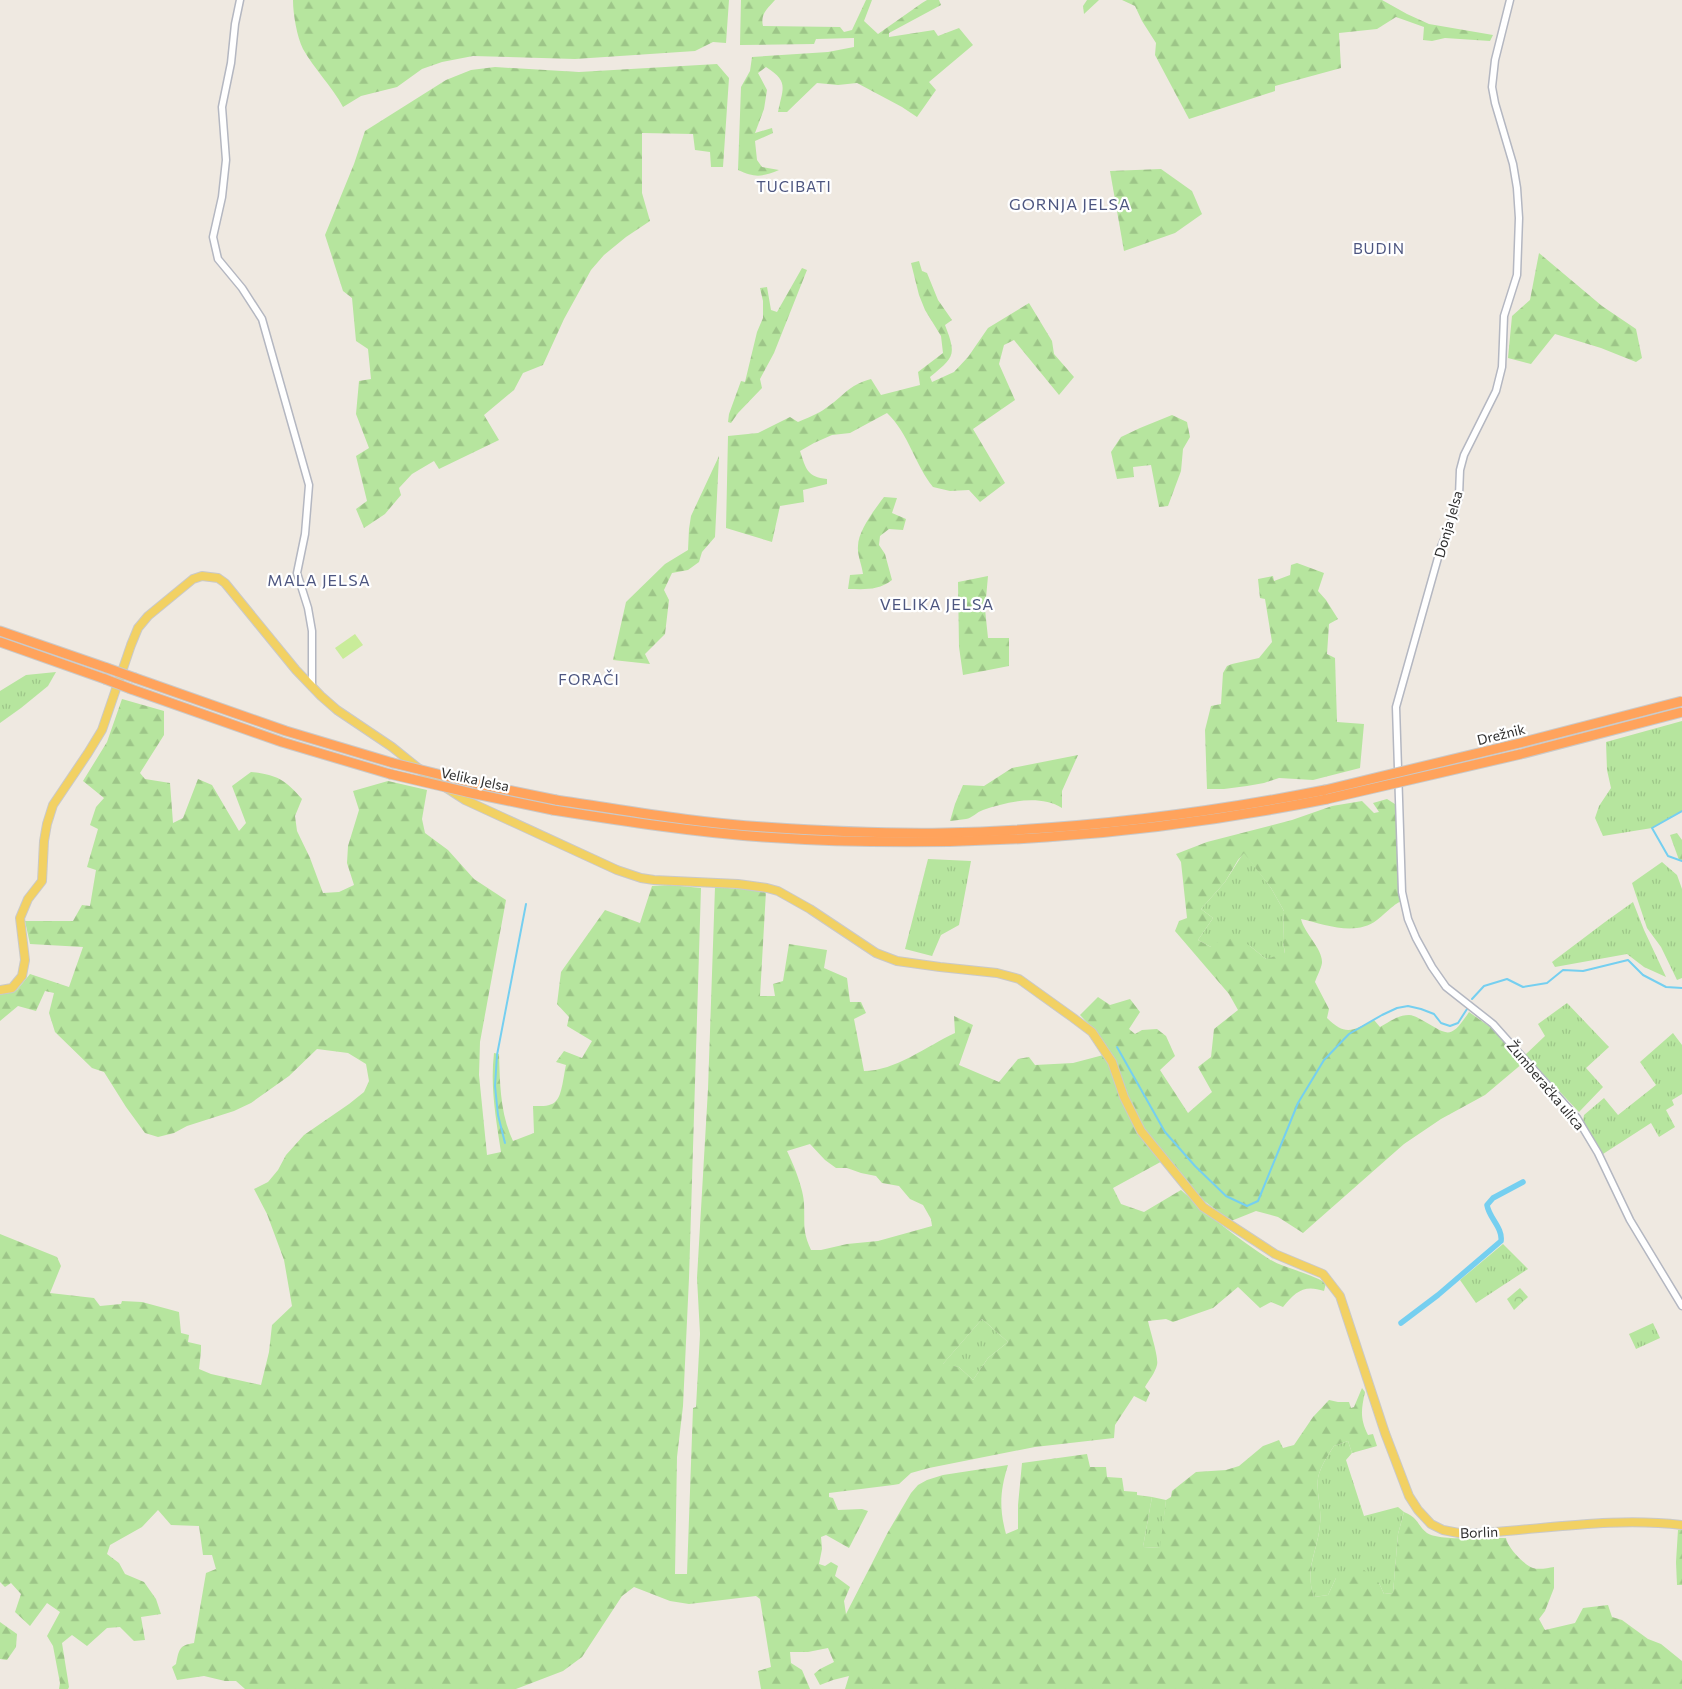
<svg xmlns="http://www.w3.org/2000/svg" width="1682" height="1689" font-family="Commissioner,sans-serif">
<defs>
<pattern id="grass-tufts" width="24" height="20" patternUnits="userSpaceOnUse" patternTransform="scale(1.25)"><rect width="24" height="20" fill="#b6e59e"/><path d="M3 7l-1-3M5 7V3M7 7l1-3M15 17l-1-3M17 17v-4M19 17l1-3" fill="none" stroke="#9dc588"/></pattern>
<pattern id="forest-firs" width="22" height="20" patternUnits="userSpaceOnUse" patternTransform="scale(1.25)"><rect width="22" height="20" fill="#b6e59e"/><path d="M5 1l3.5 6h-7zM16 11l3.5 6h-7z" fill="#9dc588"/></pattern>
<pattern id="park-crowns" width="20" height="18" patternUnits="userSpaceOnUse" patternTransform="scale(1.25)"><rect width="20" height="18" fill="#b6e59e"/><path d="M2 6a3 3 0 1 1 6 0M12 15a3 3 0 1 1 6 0" fill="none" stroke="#9dc588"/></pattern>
</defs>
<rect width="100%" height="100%" fill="#efe9e1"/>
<!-- grass -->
<g fill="url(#grass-tufts)">
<polygon points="56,672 48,686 21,708 0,723 0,691 26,675"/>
<polygon points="1682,721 1682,811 1652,828 1603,836 1595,818 1599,806 1611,788 1607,770 1606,742"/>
<polygon points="1244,852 1271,888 1284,911 1283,942 1285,954 1266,959 1250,946 1211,947 1198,940 1213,918 1201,909 1225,882"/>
<polygon points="928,859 971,861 959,925 941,935 932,956 905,949"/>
<polygon points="1662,862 1677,875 1682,889 1682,978 1677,980 1661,947 1647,928 1632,883"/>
<polygon points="1633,902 1644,930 1666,977 1644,967 1627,954 1555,967 1552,962 1605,922"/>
<polygon points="1567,1003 1609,1047 1586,1068 1603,1087 1579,1112 1525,1055 1545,1036 1538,1024"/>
<polygon points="1673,1033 1682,1045 1682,1094 1672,1100 1674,1105 1666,1110 1675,1127 1659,1137 1651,1123 1603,1154 1583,1121 1584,1115 1604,1098 1618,1115 1656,1085 1640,1062"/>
<polygon points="1503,1244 1528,1269 1476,1303 1460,1280"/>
<polygon points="982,1319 1008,1342 988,1358 973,1380 959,1367 942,1365"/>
<polygon points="1653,1323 1660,1338 1636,1349 1629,1334"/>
<path d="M1348 1441 1352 1453 1346 1460 1364 1516 1398 1507 1404 1512 1398 1534 1393 1593 1384 1594 1379 1583 1336 1578 1328 1595 1314 1597C1304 1569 1318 1551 1320 1524 1322 1509 1316 1493 1318 1478 1320 1467 1328 1455 1334 1446Z"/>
<polygon points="1152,1497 1166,1500 1161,1548 1143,1547"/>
</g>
<!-- forest -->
<g fill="url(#forest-firs)" fill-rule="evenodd">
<path d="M293 0H729L726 43 713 42 695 51 575 59 473 56 442 62 422 69 397 87 361 96 343 107C332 86 314 69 303 49 297 37 293 14 293 0Z"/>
<path d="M741 0H775C768 8 760 14 763 26L840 27 844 32 852 30 866 0H872L864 21 878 34 922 3 927 0H939L941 5 889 33V37L934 30 938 36 959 28 973 45 929 82 936 90 917 117 902 107 857 83 838 85 817 83 787 112H778C783 87 789 82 766 67L758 73 767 90 764 109 755 133 772 128 773 133 755 141 757 160 762 167 779 170C762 177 755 178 738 170L741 87 750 71 752 57 828 52 854 47V38L816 39 814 44 740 45Z"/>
<polygon points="1087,0 1099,0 1084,14 1083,6"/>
<polygon points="1122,0 1382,0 1407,14 1429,24 1493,35 1490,41 1445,38 1432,41 1423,40 1424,27 1396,17 1377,29 1339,33 1341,68 1275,86 1275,91 1189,119 1155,55 1156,43 1142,21 1135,6"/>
<polygon points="717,64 729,78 723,167 711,167 710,152 695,150 693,134 642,133 642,193 650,221 626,237 604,255 591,270 564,319 543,365 523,373 514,390 484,415 499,440 439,469 434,461 412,474 399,488 401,495 385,514 364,528 356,509 367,501 356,456 369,448 356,414 359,381 371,379 368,349 356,341 352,298 343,291 325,235 354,164 365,131 446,80 471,70 495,67 579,72"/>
<polygon points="1161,169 1192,191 1202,214 1175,233 1124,251 1110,171"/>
<polygon points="1539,253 1602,306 1636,329 1642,358 1636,362 1601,348 1555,334 1531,364 1508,358 1512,316 1530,300"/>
<path d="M919 261 922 271 927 273 938 300 952 320 945 325C957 356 954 357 930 377L932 382 954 372 968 357 988 328 1029 303 1052 341 1054 354 1074 377 1059 395 1014 340 1004 345 999 364 1015 400 973 429 1005 483 980 502 969 490 950 491 933 487C915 465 909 434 887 413L850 433 832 435 814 443 800 451C806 469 807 477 827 479V484L803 490 804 502 780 506 772 542 726 528 728 436 758 433 790 417 798 422C807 418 818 414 826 408 844 396 848 385 871 379L881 395 920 385 918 372 943 353 941 336 925 310 919 295 911 263Z"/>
<polygon points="802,268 807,270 774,353 760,379 762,388 738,413 731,423 728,422 729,414 741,381 745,382 757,332 763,318 763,301 760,288 767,287 771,310 777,312"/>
<polygon points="1172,415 1187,422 1190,437 1183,449 1181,471 1168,506 1159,507 1151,465 1133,467 1134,477 1117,479 1111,452 1121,437 1140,428"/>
<polygon points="719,456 715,537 702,552 699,562 688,570 672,573 664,590 669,600 665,634 645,654 650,664 613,660 626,602 665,564 688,550 689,529 691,516"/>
<path d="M884 497 897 498 892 513 906 519 903 530 889 529 880 536 879 545 885 554 892 580C878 591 864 589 848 589L850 575 863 574C862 565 857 555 858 546 858 531 875 509 884 497Z"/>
<polygon points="1297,563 1324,573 1318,591 1326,600 1338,619 1329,624 1327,654 1335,658 1337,722 1364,724 1360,768 1313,780 1279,778 1264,783 1247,786 1224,789 1207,789 1205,730 1211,706 1221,704 1223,673 1227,666 1232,664 1259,658 1272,642 1265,599 1260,598 1258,579 1273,576 1274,581 1290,575 1291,565"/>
<polygon points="988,576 985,609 988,638 1009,638 1009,666 963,675 959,647 958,582"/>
<path d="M122 699 164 711V735L140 773 145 779 170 783 173 823 183 818 198 779 212 785 239 831 246 823 232 786 251 772C277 775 284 779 302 799L295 816 297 831 310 858 323 893 339 892 354 885 347 863 348 846 359 810 353 791 388 781 427 790 422 819 425 833 448 850 474 879 506 900 480 1042 479 1075 487 1155 501 1152C496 1119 490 1087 494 1053L499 1054C500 1084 500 1113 513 1141L534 1133 533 1106C540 1106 551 1107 556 1101 562 1096 564 1073 566 1065L556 1062 564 1051 582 1058 592 1041 567 1026 569 1017 557 1004 561 972 605 910 640 923 652 886 670 885 701 888 689 1278 683 1406 677 1457 675 1574H687L693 1408 696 1407 700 1334 697 1278 708 1089 715 887 766 891 760 996H775L773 984 783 981 789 944 827 950 824 968 847 978 850 1002H861L866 1013 854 1019 864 1071C895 1071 927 1046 955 1033L954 1016 973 1025 959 1065 999 1082 1018 1059 1029 1057 1035 1065 1073 1063 1111 1053 1099 1035 1080 1015 1098 997 1110 1005 1130 999 1140 1012 1129 1029 1135 1034 1142 1030 1157 1029 1166 1036 1175 1056 1160 1070 1188 1113 1212 1092 1198 1067 1211 1057 1214 1029 1238 1010 1229 994 1175 931 1179 921 1187 918 1181 862 1176 854 1207 842 1292 820 1332 806 1362 801 1374 813 1379 812 1373 803 1387 799 1398 806 1402 901C1396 902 1384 915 1377 920 1355 937 1324 924 1301 919 1304 933 1323 949 1322 963 1321 969 1317 976 1315 982L1329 1009 1327 1018C1346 1037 1353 1030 1374 1020L1380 1027C1389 1022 1398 1015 1409 1015 1413 1015 1416 1017 1420 1019 1448 1034 1449 1042 1469 1012L1493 1029 1523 1063 1485 1095 1441 1119 1404 1144 1303 1233 1278 1217 1256 1211 1231 1221 1195 1194 1166 1159 1113 1188 1121 1204 1144 1212 1181 1190C1208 1215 1238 1239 1269 1259 1285 1269 1308 1272 1326 1283L1324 1291C1304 1284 1295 1292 1283 1307L1271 1302 1260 1308 1238 1287 1213 1308 1173 1322 1166 1319 1148 1321C1150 1331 1159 1357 1157 1365 1155 1373 1149 1380 1145 1387L1150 1393 1146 1402 1134 1396 1115 1425 1114 1438 1035 1447 929 1468 911 1473 899 1484 893 1485 829 1493V1497L833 1498 838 1510 862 1509 868 1511 849 1548 826 1535 821 1537 822 1549 819 1564 825 1566 831 1562 838 1566 835 1576 850 1587 844 1601 846 1614 888 1532 911 1493 918 1485 927 1480 943 1475 1008 1465C1000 1491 999 1508 1006 1534L1018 1529V1505L1022 1463 1087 1454 1090 1467H1106L1107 1477 1122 1478 1124 1491 1137 1492V1495L1152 1497 1143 1547 1160 1548 1166 1500 1171 1497 1172 1491 1196 1472 1226 1470 1239 1466 1263 1446 1279 1440 1283 1448 1294 1445 1313 1417 1329 1400 1338 1402H1349L1351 1408 1354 1407 1362 1388 1365 1392C1361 1410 1360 1419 1368 1435L1373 1434 1377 1446 1352 1453 1348 1441 1334 1446C1328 1455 1320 1467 1318 1478 1316 1493 1322 1509 1320 1524 1318 1551 1304 1568 1314 1597L1328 1595 1336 1578 1347 1569H1363L1379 1583 1384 1594 1393 1593 1398 1534 1404 1512C1420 1519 1416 1524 1427 1533 1438 1541 1490 1538 1506 1538 1507 1547 1525 1566 1533 1568 1539 1570 1548 1568 1554 1567V1588L1545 1611 1539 1619 1545 1630 1575 1623 1583 1608 1608 1605 1612 1617 1622 1620 1648 1639 1661 1644 1682 1661V1689H845L849 1676 833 1680 820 1685 814 1674 820 1669 834 1662 828 1648 808 1652H790L791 1663 802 1670 810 1689H761L758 1671 771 1667 760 1599 756 1596 689 1604 670 1601 634 1587 622 1596 582 1657 563 1671 516 1689H245L236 1681H225L204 1676 177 1680 172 1667 176 1664C179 1650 179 1645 194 1643L206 1573 216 1569 212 1555H203L199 1526 171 1525 158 1510 142 1527 110 1545 107 1554 119 1563 125 1574 144 1582 156 1599 161 1614 141 1617 145 1640 134 1641 120 1627 107 1628 87 1646 72 1635 62 1643 69 1687 68 1689H59L60 1683 53 1646 47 1636 60 1612 47 1603 30 1626 15 1612 21 1594 11 1583 5 1587 0 1582V1234L57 1257 61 1266 50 1293 94 1298 100 1306 121 1304 122 1301 142 1302 179 1312 181 1333 189 1335 188 1342 201 1345V1351L199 1369 211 1374 261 1385 269 1352 272 1325 292 1306 284 1260 267 1214 254 1189 268 1182 278 1170 286 1155 304 1135 349 1104 364 1092 369 1081 366 1064 348 1053 317 1049 289 1076 251 1103 234 1111 187 1126 174 1133 158 1137 145 1133 126 1107 104 1072 92 1068 55 1032 49 1013 54 993 45 991 36 1011 18 1006 0 1021V994L17 990 30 974 69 987 83 947 30 944 25 921H73L82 905 90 906 96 870 87 867 98 829 90 825 96 807 104 798 83 781 107 742ZM1244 853 1271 888 1284 911 1283 942 1285 953 1266 959 1250 946 1230 933 1211 947 1198 940 1213 918 1201 909 1225 882 1238 860ZM810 1144 825 1160 836 1168H847L861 1173 876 1176 882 1183 899 1186 910 1199 923 1205 931 1219 932 1226 878 1241 847 1244 821 1250H811C802 1230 805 1225 804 1204 804 1190 793 1163 787 1151ZM982 1319 1008 1342 988 1358 973 1380 959 1367 943 1364Z"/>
<path d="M1078 755 1062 791V808C1039 794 1007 802 983 810 977 812 972 818 966 819 961 820 956 820 950 821L955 804 963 785 984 786 1012 768Z"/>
<polygon points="1677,833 1682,840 1682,861 1679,860 1670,835"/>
<polygon points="1678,1530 1682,1530 1682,1585 1677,1585 1676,1562"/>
<polygon points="0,1622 17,1634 16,1647 7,1660 0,1659"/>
</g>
<!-- park -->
<polygon fill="url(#park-crowns)" points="1520,1288 1528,1297 1514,1310 1507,1299"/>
<!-- pitch -->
<polygon fill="#c9ec9a" points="355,634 363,645 343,659 335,648"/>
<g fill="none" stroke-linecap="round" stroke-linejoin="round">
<!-- stream -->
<g stroke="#75cff0" stroke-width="2">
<polyline points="1682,811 1652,828 1668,856 1682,861"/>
<polyline points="1472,999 1484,986 1507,979 1523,987 1547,983 1563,970 1583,971 1628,960 1643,975 1666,987 1682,988"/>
<polyline points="1117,1047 1165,1132 1195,1166 1226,1196 1247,1206 1258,1201 1298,1103 1324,1060 1349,1034 1382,1015 1397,1008 1408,1006 1421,1009 1434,1014 1441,1023 1450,1026 1458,1023 1467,1009"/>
<polyline points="505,1143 498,1115 495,1086 497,1055 526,904"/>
</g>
<!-- canal -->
<path stroke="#75cff0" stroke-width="5.5" d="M1401 1323 1438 1295 1501 1241C1503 1228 1489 1218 1487 1205L1493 1198 1523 1182"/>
<!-- secondary casing -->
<g stroke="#b4b7c1" stroke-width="9">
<g id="secondary">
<polyline points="240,0 235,24 231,63 222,107 226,160 222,197 213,237 218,259 242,288 262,319 309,485 305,534 297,573 308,608 312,631 312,687"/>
<polyline points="1510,0 1495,60 1492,87 1495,103 1513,164 1517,188 1519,218 1517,275 1504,316 1502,367 1496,391 1464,455 1460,470 1459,496 1453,518 1441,547 1396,707 1402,892 1408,919 1416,938 1432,967 1446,987 1493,1024 1577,1118 1598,1153 1630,1220 1682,1306"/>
</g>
</g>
<!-- primary casing -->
<g stroke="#c9c9c9" stroke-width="10">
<path id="primary" d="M0 990 12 988 22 976 25 960 20 918 28 899 42 881 44 841 47 824 53 805 88 753 102 730 131 645 138 628 148 616 193 579 202 576 218 578 225 583 296 670 321 696 337 710 392 747 428 776 465 800 617 870 641 878 654 880 738 884 767 888 778 891 810 909 876 953 897 961 940 967 997 973 1019 979 1072 1017 1092 1032 1112 1062 1124 1097 1141 1131 1203 1207 1275 1254 1323 1274 1340 1296 1385 1433 1409 1496 1418 1510 1431 1524 1443 1530 1464 1534C1536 1531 1610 1516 1682 1525"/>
</g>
<!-- motorway casing -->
<g stroke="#c9c9c9" stroke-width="11">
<g id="motorway">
<polyline points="0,631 107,668"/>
<polyline points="0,642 105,679"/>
<polyline points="135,678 286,731 393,763"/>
<polyline points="131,689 282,742 390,774"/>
<path d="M556 800C625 810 694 823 764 827 823 831 883 834 943 833 1071 830 1199 815 1325 790"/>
<path d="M553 810C623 821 693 832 763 837 956 850 1137 837 1327 799"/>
</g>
</g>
<!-- secondary -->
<use href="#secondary" stroke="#fff" stroke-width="6"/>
<!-- primary -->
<use href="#primary" stroke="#f2d163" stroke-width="8"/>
<!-- motorway -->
<use href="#motorway" stroke="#ffa35c" stroke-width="9"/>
<!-- motorway-bridge casing -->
<g stroke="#c9c9c9" stroke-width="11" stroke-linecap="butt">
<g id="motorway-bridge">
<polyline points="107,668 135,678"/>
<polyline points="105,679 131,689"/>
<polyline points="393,763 474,783 556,800"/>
<polyline points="390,774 471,793 553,810"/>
<polyline points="1325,790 1520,743 1682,701"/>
<polyline points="1327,799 1521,754 1682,712"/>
</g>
</g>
<!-- motorway-bridge -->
<use href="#motorway-bridge" stroke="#ffa35c" stroke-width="9"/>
</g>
<g text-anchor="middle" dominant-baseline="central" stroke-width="4.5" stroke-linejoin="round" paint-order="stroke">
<!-- street labels -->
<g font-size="14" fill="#2e2e2e" stroke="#fff">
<text transform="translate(1448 524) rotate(-74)">Donja Jelsa</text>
<text transform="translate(1501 734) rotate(-14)">Drežnik</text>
<text transform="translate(475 779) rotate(12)">Velika Jelsa</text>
<text transform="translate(1546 1085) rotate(50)">Žumberačka ulica</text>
<text transform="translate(1479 1532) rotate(-2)">Borlin</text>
</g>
<!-- neighbourhood labels -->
<g font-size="15" letter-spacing="1" fill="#4d5680" stroke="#fff">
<text x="794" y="186">TUCIBATI</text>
<text x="1379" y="248">BUDIN</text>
<text x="589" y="679">FORAČI</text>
</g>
<!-- quarter labels -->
<g font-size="16" letter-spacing="1" fill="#4d5680" stroke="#fff">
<text x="1070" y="203">GORNJA JELSA</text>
<text x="319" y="579">MALA JELSA</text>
<text x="937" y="603">VELIKA JELSA</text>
</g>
</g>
</svg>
